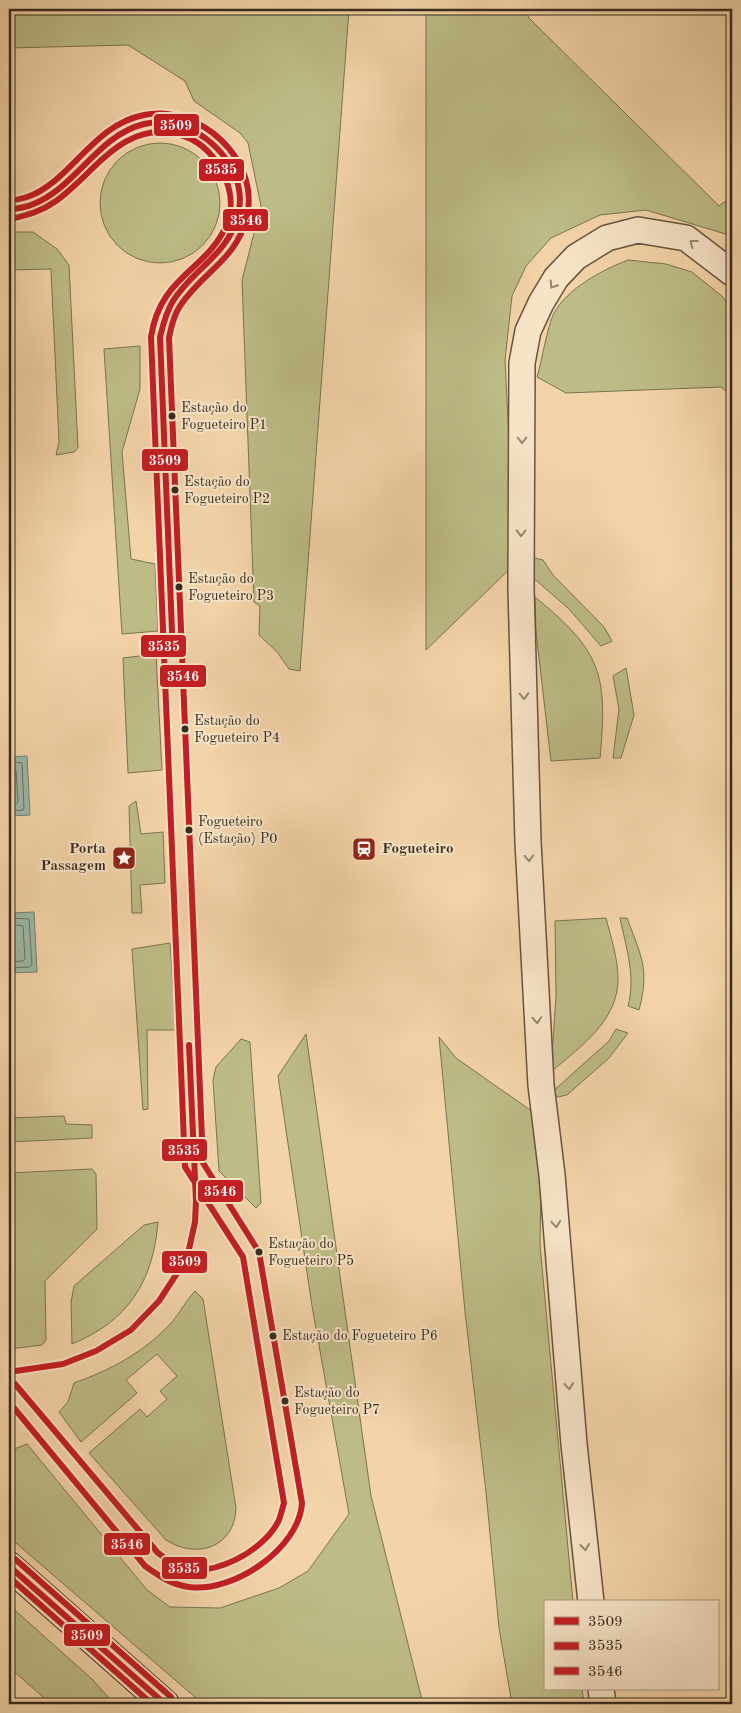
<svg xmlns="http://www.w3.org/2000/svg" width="741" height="1713" font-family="'Old Standard TT',serif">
<rect width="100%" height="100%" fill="#f3d4a8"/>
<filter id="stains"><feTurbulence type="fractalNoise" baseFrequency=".004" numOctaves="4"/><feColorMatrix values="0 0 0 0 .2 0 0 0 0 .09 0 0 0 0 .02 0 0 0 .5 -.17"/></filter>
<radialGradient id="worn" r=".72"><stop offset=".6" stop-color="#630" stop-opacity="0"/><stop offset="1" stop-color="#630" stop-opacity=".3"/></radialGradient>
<!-- green -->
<g fill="#bdbc86" stroke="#7a7352">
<polygon points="9,9 349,9 300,671 289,669 277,652 259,635 260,606 254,602 242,280 261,206 248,143 240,133 194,101 185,81 128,45 9,48"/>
<polygon points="426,9 525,9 529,18 719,206 732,196 732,236 646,210 600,215 551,238 526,266 512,296 505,360 515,564 426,650"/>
<circle cx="160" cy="203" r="60"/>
<polygon points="9,232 33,232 57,249 69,265 78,448 74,452 56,455 59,442 51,269 9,270"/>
<path d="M628 260 666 264 692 272 723 297 732 310V396L721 387 566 393 537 377C542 361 547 327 554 313 568 288 602 270 628 260Z"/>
<polygon points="140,346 140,389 122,452 131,559 155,564 158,631 122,634 104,349"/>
<polygon points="535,558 543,560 553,575 604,627 612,641 601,646 569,609 531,576 530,564"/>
<path d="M535 597C601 651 608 674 600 758L551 761 536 632Z"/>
<polygon points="156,654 162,770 128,773 123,658"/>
<polygon points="626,668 634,715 621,758 613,758 619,709 613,676"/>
<polygon points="136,801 141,834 163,832 165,883 140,885 142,913 132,913 129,806"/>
<path d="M606 918C611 938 618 958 618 979 618 1021 580 1047 551 1072L556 995 555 921Z"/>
<path d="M620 918H627C641 956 650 969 639 1010L628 1006C636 977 626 947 620 918Z"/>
<polygon points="170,943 176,1030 147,1030 148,1109 143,1110 132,949"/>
<polygon points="616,1029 628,1033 609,1058 567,1095 558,1097 551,1093 609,1041"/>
<polygon points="306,1034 371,1496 423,1704 203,1704 9,1537 9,1451 27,1444 147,1590 170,1607 220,1608 279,1588 308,1571 349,1514 312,1306 278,1076"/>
<polygon points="439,1037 456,1058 536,1114 541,1185 540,1245 573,1602 545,1602 545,1689 582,1689 584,1704 512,1704 499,1628 486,1492 465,1312"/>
<polygon points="241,1039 250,1042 261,1203 256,1208 219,1171 213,1080 216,1067"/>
<polygon points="64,1116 66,1124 92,1125 92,1138 9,1142 9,1118"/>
<polygon points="92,1169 96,1174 97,1229 45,1281 46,1340 42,1345 9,1349 9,1173"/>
<path d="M158 1222C153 1282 128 1321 72 1344L71 1302 74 1286 144 1225Z"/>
<path d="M195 1291 203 1299 236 1508C235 1547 197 1560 166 1540L89 1453 140 1409 147 1417 167 1399 160 1391 177 1376 157 1354 126 1380 137 1393 81 1442 59 1412 68 1402 74 1383C111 1370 146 1351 172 1322 181 1312 186 1300 195 1291Z"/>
<polygon points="9,1605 93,1680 114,1704 51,1704 9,1667"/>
</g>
<!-- water -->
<g fill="#9bb8a6" stroke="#737f70">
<polygon points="27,756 30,815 9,816 9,757"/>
<polygon points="34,912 37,972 9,973 9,913"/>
</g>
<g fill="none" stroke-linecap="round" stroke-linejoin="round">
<!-- shore -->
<g stroke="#697162" stroke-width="1">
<polyline points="9,762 22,763 24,808 23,810 9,811"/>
<polyline points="9,768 16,770 18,802 16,804 9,805"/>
<polyline points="9,918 29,919 32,965 29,967 9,968"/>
<polyline points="9,924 23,926 25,959 23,961 9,962"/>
</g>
<!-- minor casing -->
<g stroke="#665440" stroke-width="28">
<g id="minor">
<polyline points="591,1602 574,1444 552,1175 541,1085 528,842 521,588 522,363 528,331 541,303 556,278 576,257 607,238 638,230 686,238 732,273"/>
<polyline points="601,1689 603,1704"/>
</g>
</g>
<!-- secondary casing -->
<g stroke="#372a1e" stroke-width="30">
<polyline id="secondary" points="9,1566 165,1704"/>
</g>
<!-- minor -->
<use href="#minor" stroke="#f7e3c6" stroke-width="25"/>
<!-- secondary -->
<use href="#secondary" stroke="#f7e3c6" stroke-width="28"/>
<!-- bus-1 casing -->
<g stroke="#f7e3c6" stroke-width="10">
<g id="bus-1">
<path d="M9 210C16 208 24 208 31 205 76 189 96 136 144 124 194 112 251 164 238 215 229 254 193 269 173 301 166 312 163 325 160 337L173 656"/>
<polyline points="9,1372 63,1364 96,1351 131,1330 159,1301 187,1258 195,1222 196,1201 189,1045"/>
<polyline points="9,1566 165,1704"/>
</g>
</g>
<!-- bus-2 casing -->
<g stroke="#f7e3c6" stroke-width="10">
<g id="bus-2">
<path d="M11 219C28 215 42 211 56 201 94 174 122 121 177 134 198 139 212 152 222 171 231 188 234 208 226 226 206 271 160 276 151 337L185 1167 243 1257 284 1503C282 1509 281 1516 278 1522 262 1552 214 1577 181 1568 173 1565 165 1558 158 1553L15 1384"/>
<polyline points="9,1577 152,1704"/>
</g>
</g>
<!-- bus-3 casing -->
<g stroke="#f7e3c6" stroke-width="10">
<g id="bus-3">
<path d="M9 201C15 200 21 199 27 197 71 182 92 125 144 115 199 104 260 159 247 216 237 260 203 271 180 306 174 315 171 327 169 338L203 1163 259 1252 302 1503C299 1549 233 1593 189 1587 172 1585 159 1576 145 1566L9 1402"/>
<polyline points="15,1559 171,1697"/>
</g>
</g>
<!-- bus-1 -->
<use href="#bus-1" stroke="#c61d23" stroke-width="6"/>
<!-- bus-2 -->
<use href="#bus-2" stroke="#c61d23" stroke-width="6"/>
<!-- bus-3 -->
<use href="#bus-3" stroke="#c61d23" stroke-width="6"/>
</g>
<!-- one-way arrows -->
<defs><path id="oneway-chevron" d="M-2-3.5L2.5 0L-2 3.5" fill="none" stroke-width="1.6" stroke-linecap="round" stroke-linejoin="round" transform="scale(1.25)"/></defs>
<g stroke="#978672">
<use href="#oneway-chevron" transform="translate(693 243) rotate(-143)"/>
<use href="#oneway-chevron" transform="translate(553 285) rotate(123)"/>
<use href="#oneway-chevron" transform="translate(522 440) rotate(90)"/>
<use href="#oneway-chevron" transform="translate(521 533) rotate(91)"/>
<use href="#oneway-chevron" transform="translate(524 696) rotate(88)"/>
<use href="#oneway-chevron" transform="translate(529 858) rotate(87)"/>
<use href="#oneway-chevron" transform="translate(537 1020) rotate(87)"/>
<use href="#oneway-chevron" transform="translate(556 1224) rotate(85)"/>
<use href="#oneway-chevron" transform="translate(569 1386) rotate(85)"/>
<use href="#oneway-chevron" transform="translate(585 1547) rotate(84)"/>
</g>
<!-- icons -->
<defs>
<g id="station-square" transform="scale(1.25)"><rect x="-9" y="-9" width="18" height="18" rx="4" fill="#8f2418" stroke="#f7e3c6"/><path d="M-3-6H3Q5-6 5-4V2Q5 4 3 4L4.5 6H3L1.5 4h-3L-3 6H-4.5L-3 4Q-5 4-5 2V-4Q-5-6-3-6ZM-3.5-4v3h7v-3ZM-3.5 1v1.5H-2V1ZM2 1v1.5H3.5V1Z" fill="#fff"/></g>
<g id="sight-square" transform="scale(1.25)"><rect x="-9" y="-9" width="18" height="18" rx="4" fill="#8f2418" stroke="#f7e3c6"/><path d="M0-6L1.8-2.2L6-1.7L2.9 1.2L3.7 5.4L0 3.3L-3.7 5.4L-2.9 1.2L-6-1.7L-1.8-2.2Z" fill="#fff"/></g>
</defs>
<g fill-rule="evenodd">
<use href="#station-square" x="364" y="849"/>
<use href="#sight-square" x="124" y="858"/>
</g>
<!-- markers -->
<g fill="#372a1e" stroke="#f7e3c6" stroke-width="2">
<circle cx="172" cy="416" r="4.5"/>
<circle cx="175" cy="490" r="4.5"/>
<circle cx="179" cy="587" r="4.5"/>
<circle cx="185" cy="729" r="4.5"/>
<circle cx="189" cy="830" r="4.5"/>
<circle cx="259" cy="1252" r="4.5"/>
<circle cx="273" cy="1336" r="4.5"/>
<circle cx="285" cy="1401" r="4.5"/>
</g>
<g text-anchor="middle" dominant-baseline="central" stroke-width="4" stroke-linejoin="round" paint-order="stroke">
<!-- bus labels -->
<g font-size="14" fill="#372a1e" stroke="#f7e3c6" text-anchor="start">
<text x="181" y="408">Estação do<tspan x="181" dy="17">Fogueteiro P1</tspan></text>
<text x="184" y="482">Estação do<tspan x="184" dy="17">Fogueteiro P2</tspan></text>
<text x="188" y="579">Estação do<tspan x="188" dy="17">Fogueteiro P3</tspan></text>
<text x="194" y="721">Estação do<tspan x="194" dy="17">Fogueteiro P4</tspan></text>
<text x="198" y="822">Fogueteiro<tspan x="198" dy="17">(Estação) P0</tspan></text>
<text x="268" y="1244">Estação do<tspan x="268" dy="17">Fogueteiro P5</tspan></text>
<text x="282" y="1336">Estação do Fogueteiro P6</text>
<text x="294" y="1393">Estação do<tspan x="294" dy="17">Fogueteiro P7</tspan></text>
</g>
<!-- poi labels -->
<g font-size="15" font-weight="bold" fill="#372a1e" stroke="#f7e3c6" text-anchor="end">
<text x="106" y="849">Porta<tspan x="106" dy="17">Passagem</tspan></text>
<text x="382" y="849" text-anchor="start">Fogueteiro</text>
</g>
</g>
<g stroke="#f7e3c6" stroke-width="2">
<rect x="153" y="113" width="47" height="24" rx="5" fill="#c61d23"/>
<rect x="198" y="158" width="47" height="24" rx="5" fill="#c61d23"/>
<rect x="222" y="208" width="47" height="24" rx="5" fill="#c61d23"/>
<rect x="141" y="448" width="48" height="24" rx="5" fill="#c61d23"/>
<rect x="140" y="634" width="47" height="24" rx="5" fill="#c61d23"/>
<rect x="159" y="664" width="48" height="24" rx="5" fill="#c61d23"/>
<rect x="161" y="1138" width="47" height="24" rx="5" fill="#c61d23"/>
<rect x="197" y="1179" width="47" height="24" rx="5" fill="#c61d23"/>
<rect x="161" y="1250" width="47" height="24" rx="5" fill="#c61d23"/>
<rect x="103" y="1532" width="48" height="24" rx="5" fill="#c61d23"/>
<rect x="161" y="1556" width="47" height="24" rx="5" fill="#c61d23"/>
<rect x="63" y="1623" width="48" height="24" rx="5" fill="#c61d23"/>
</g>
<g font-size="14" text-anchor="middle" font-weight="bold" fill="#fff">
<text x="176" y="130">3509</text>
<text x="221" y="174">3535</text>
<text x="246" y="225">3546</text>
<text x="165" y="465">3509</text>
<text x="164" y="651">3535</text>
<text x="183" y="681">3546</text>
<text x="184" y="1155">3535</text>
<text x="220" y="1196">3546</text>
<text x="185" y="1266">3509</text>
<text x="127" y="1549">3546</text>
<text x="184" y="1573">3535</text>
<text x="87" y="1640">3509</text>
</g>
<!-- margin -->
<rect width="741" height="1713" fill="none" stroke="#f3d4a8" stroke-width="30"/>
<rect x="10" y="10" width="721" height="1693" fill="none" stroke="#372a1e" stroke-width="2.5"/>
<rect x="15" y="15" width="711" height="1683" fill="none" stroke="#372a1e"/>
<!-- legend -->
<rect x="544" y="1600" width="175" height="90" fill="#f7e3c6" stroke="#aa9983"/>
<rect x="554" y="1617" width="25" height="8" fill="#c61d23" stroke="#aa9983"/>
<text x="588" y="1626" font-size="15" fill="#372a1e">3509</text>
<rect x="554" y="1642" width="25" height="8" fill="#c61d23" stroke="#aa9983"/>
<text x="588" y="1650" font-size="15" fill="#372a1e">3535</text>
<rect x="554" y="1667" width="25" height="8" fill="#c61d23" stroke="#aa9983"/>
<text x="588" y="1676" font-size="15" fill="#372a1e">3546</text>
<rect width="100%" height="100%" filter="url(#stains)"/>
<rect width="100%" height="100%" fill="url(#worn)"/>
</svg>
